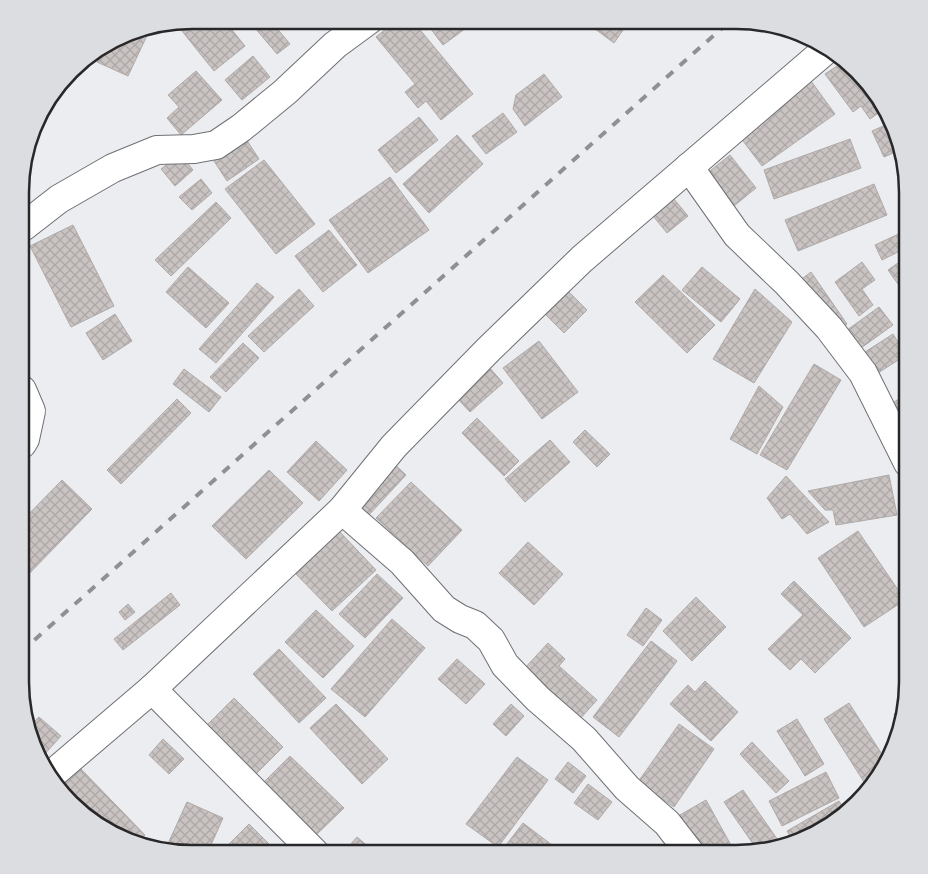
<svg xmlns="http://www.w3.org/2000/svg" width="928" height="874" font-family="Bitter,serif">
<defs>
<pattern id="building-cross-hatch" width="8" height="8" patternUnits="userSpaceOnUse" patternTransform="scale(1.25)"><rect width="8" height="8" fill="#c9c4c2"/><path d="M0 0l8 8M0 8l8-8" fill="none" stroke="#ada8a7"/></pattern>
</defs>
<rect width="100%" height="100%" fill="#ebedf1"/>
<!-- building -->
<g fill="url(#building-cross-hatch)" stroke="#afaaa8">
<polygon points="196,20 224,20 245,46 214,71 182,31"/>
<polygon points="251,20 270,20 290,44 277,54 249,21"/>
<polygon points="325,20 342,20 331,28"/>
<polygon points="397,20 412,20 473,94 441,120 426,101 418,108 405,92 415,84 376,37"/>
<polygon points="424,20 477,20 443,45"/>
<polygon points="595,20 630,20 614,43 591,26"/>
<polygon points="186,21 177,31 169,24"/>
<polygon points="151,27 128,76 97,62 104,48 136,29"/>
<polygon points="253,56 270,77 242,100 225,80"/>
<polygon points="843,62 865,79 884,109 870,119 861,106 853,112 825,74"/>
<polygon points="196,71 222,100 181,135 167,118 179,107 168,95"/>
<polygon points="544,74 562,97 525,126 513,109 516,95"/>
<polygon points="811,81 835,114 762,166 737,133"/>
<polygon points="503,113 517,132 486,154 472,136"/>
<polygon points="419,117 438,140 396,173 378,150"/>
<polygon points="892,122 895,126 900,150 884,157 872,131"/>
<polygon points="457,135 483,164 429,213 403,184"/>
<polygon points="246,139 259,159 227,181 214,161"/>
<polygon points="850,139 861,168 774,199 764,170"/>
<polygon points="180,154 193,170 175,186 161,169"/>
<polygon points="901,154 908,181 908,190 894,157"/>
<polygon points="730,155 756,188 723,215 696,182"/>
<polygon points="264,160 315,224 276,254 225,189"/>
<polygon points="390,177 429,230 368,273 329,220"/>
<polygon points="201,179 212,193 192,210 179,197"/>
<polygon points="874,184 887,215 798,251 785,220"/>
<polygon points="674,199 688,216 667,233 653,216"/>
<polygon points="216,202 231,218 171,276 155,260"/>
<polygon points="73,225 114,306 71,327 30,246"/>
<polygon points="329,230 357,265 323,292 295,256"/>
<polygon points="907,230 908,247 882,260 875,245"/>
<polygon points="908,256 908,298 888,270"/>
<polygon points="862,262 875,280 862,289 873,305 859,316 835,282"/>
<polygon points="188,267 229,303 206,328 166,292"/>
<polygon points="702,267 740,299 721,322 682,290"/>
<polygon points="811,272 847,324 834,332 799,281"/>
<polygon points="663,275 715,325 687,353 635,302"/>
<polygon points="257,283 274,297 216,363 199,349"/>
<polygon points="299,289 314,306 264,352 248,336"/>
<polygon points="566,289 587,310 564,333 543,312"/>
<polygon points="755,289 792,322 754,383 713,359"/>
<polygon points="879,307 893,325 850,356 836,338"/>
<polygon points="115,314 132,341 103,360 86,333"/>
<polygon points="893,334 906,355 867,380 854,359"/>
<polygon points="539,341 578,392 542,419 503,368"/>
<polygon points="243,343 259,358 226,392 210,377"/>
<polygon points="814,364 841,380 787,470 760,455"/>
<polygon points="489,367 503,383 470,412 456,397"/>
<polygon points="184,369 221,397 209,412 173,384"/>
<polygon points="759,386 783,407 757,454 730,439"/>
<polygon points="908,393 908,433 888,406"/>
<polygon points="177,399 191,413 121,484 107,470"/>
<polygon points="477,418 519,461 504,476 462,433"/>
<polygon points="585,430 610,454 597,467 573,442"/>
<polygon points="550,440 570,462 525,502 505,479"/>
<polygon points="316,441 347,470 319,501 287,472"/>
<polygon points="390,460 406,475 367,517 351,503"/>
<polygon points="269,470 303,503 246,559 212,526"/>
<polygon points="889,475 897,515 836,525 833,510 825,510 808,491"/>
<polygon points="786,476 829,522 807,534 790,514 782,519 767,498"/>
<polygon points="62,480 92,509 21,582 21,522"/>
<polygon points="411,482 462,530 428,566 376,518"/>
<polygon points="339,531 376,570 332,611 295,573"/>
<polygon points="858,531 905,600 864,627 818,558"/>
<polygon points="528,542 563,574 534,605 499,573"/>
<polygon points="377,574 403,598 365,638 339,614"/>
<polygon points="794,581 851,638 815,673 801,659 790,670 768,649 803,615 781,594"/>
<polygon points="171,593 180,605 123,650 114,639"/>
<polygon points="696,597 726,627 692,661 663,631"/>
<polygon points="128,604 135,612 125,620 119,612"/>
<polygon points="646,608 662,620 643,646 627,635"/>
<polygon points="316,610 354,646 323,678 285,642"/>
<polygon points="392,619 425,648 365,717 331,689"/>
<polygon points="651,641 677,661 619,737 593,717"/>
<polygon points="548,643 565,659 559,666 597,700 579,720 524,669"/>
<polygon points="279,649 326,698 299,723 253,674"/>
<polygon points="457,659 485,684 466,704 438,679"/>
<polygon points="705,681 738,712 711,741 670,704 688,685 695,692"/>
<polygon points="234,698 283,747 256,774 207,725"/>
<polygon points="849,703 887,762 879,772 864,782 824,719"/>
<polygon points="336,704 388,759 362,784 310,728"/>
<polygon points="511,704 524,716 506,736 493,724"/>
<polygon points="902,708 899,721 894,714"/>
<polygon points="39,717 61,736 44,755 32,744 28,728"/>
<polygon points="797,719 824,764 805,776 777,731"/>
<polygon points="679,724 714,749 674,807 638,782"/>
<polygon points="163,739 184,759 169,774 149,755"/>
<polygon points="752,742 789,781 776,793 740,754"/>
<polygon points="290,756 344,808 315,836 262,784"/>
<polygon points="517,757 548,780 498,847 466,824"/>
<polygon points="568,762 586,776 573,793 555,779"/>
<polygon points="79,767 145,835 138,841 116,836 63,795 58,787"/>
<polygon points="826,772 839,798 782,826 769,801"/>
<polygon points="588,784 612,802 598,820 574,803"/>
<polygon points="743,790 782,846 758,851 724,802"/>
<polygon points="706,800 732,847 721,854 702,854 680,815"/>
<polygon points="839,801 846,812 851,809 849,811 802,841 794,843 787,831"/>
<polygon points="187,802 223,818 207,854 192,854 166,848"/>
<polygon points="523,823 564,854 500,853"/>
<polygon points="249,824 279,854 219,854"/>
<polygon points="357,837 377,854 342,854"/>
</g>
<g fill="none" stroke-linecap="round" stroke-linejoin="round">
<!-- minor casing -->
<g stroke="#6e7074" stroke-width="30">
<g id="minor">
<polyline points="689,167 737,235 787,283 829,328 863,373 908,463"/>
<polyline points="23,227 59,199 113,168 157,150 194,149 216,145 241,128 285,92 335,45 369,20"/>
<polyline points="22,444 25,439 31,411 22,390"/>
<polyline points="342,510 402,562 444,609 460,619 475,625 491,640 505,665 538,699 584,739 627,788 667,823 691,854"/>
<polyline points="152,689 316,854"/>
<polyline points="50,776 152,689 342,510 394,446 489,349 582,259 827,49"/>
</g>
</g>
<!-- minor -->
<use href="#minor" stroke="#fff" stroke-width="28"/>
<!-- rail -->
<polyline stroke="#8f9093" stroke-width="4" stroke-dasharray="9 9" stroke-linecap="butt" points="21,652 731,20"/>
</g>
<!-- crop -->
<path d="M0 0H928V874H0ZM192 29H736A163 163 0 0 1 899 192V682A163 163 0 0 1 736 845H192A163 163 0 0 1 29 682V192A163 163 0 0 1 192 29Z" fill="#dbdde1" fill-rule="evenodd"/>
<path fill="none" stroke="#28282a" stroke-width="2.5" d="M192 29H736A163 163 0 0 1 899 192V682A163 163 0 0 1 736 845H192A163 163 0 0 1 29 682V192A163 163 0 0 1 192 29Z"/>
</svg>
